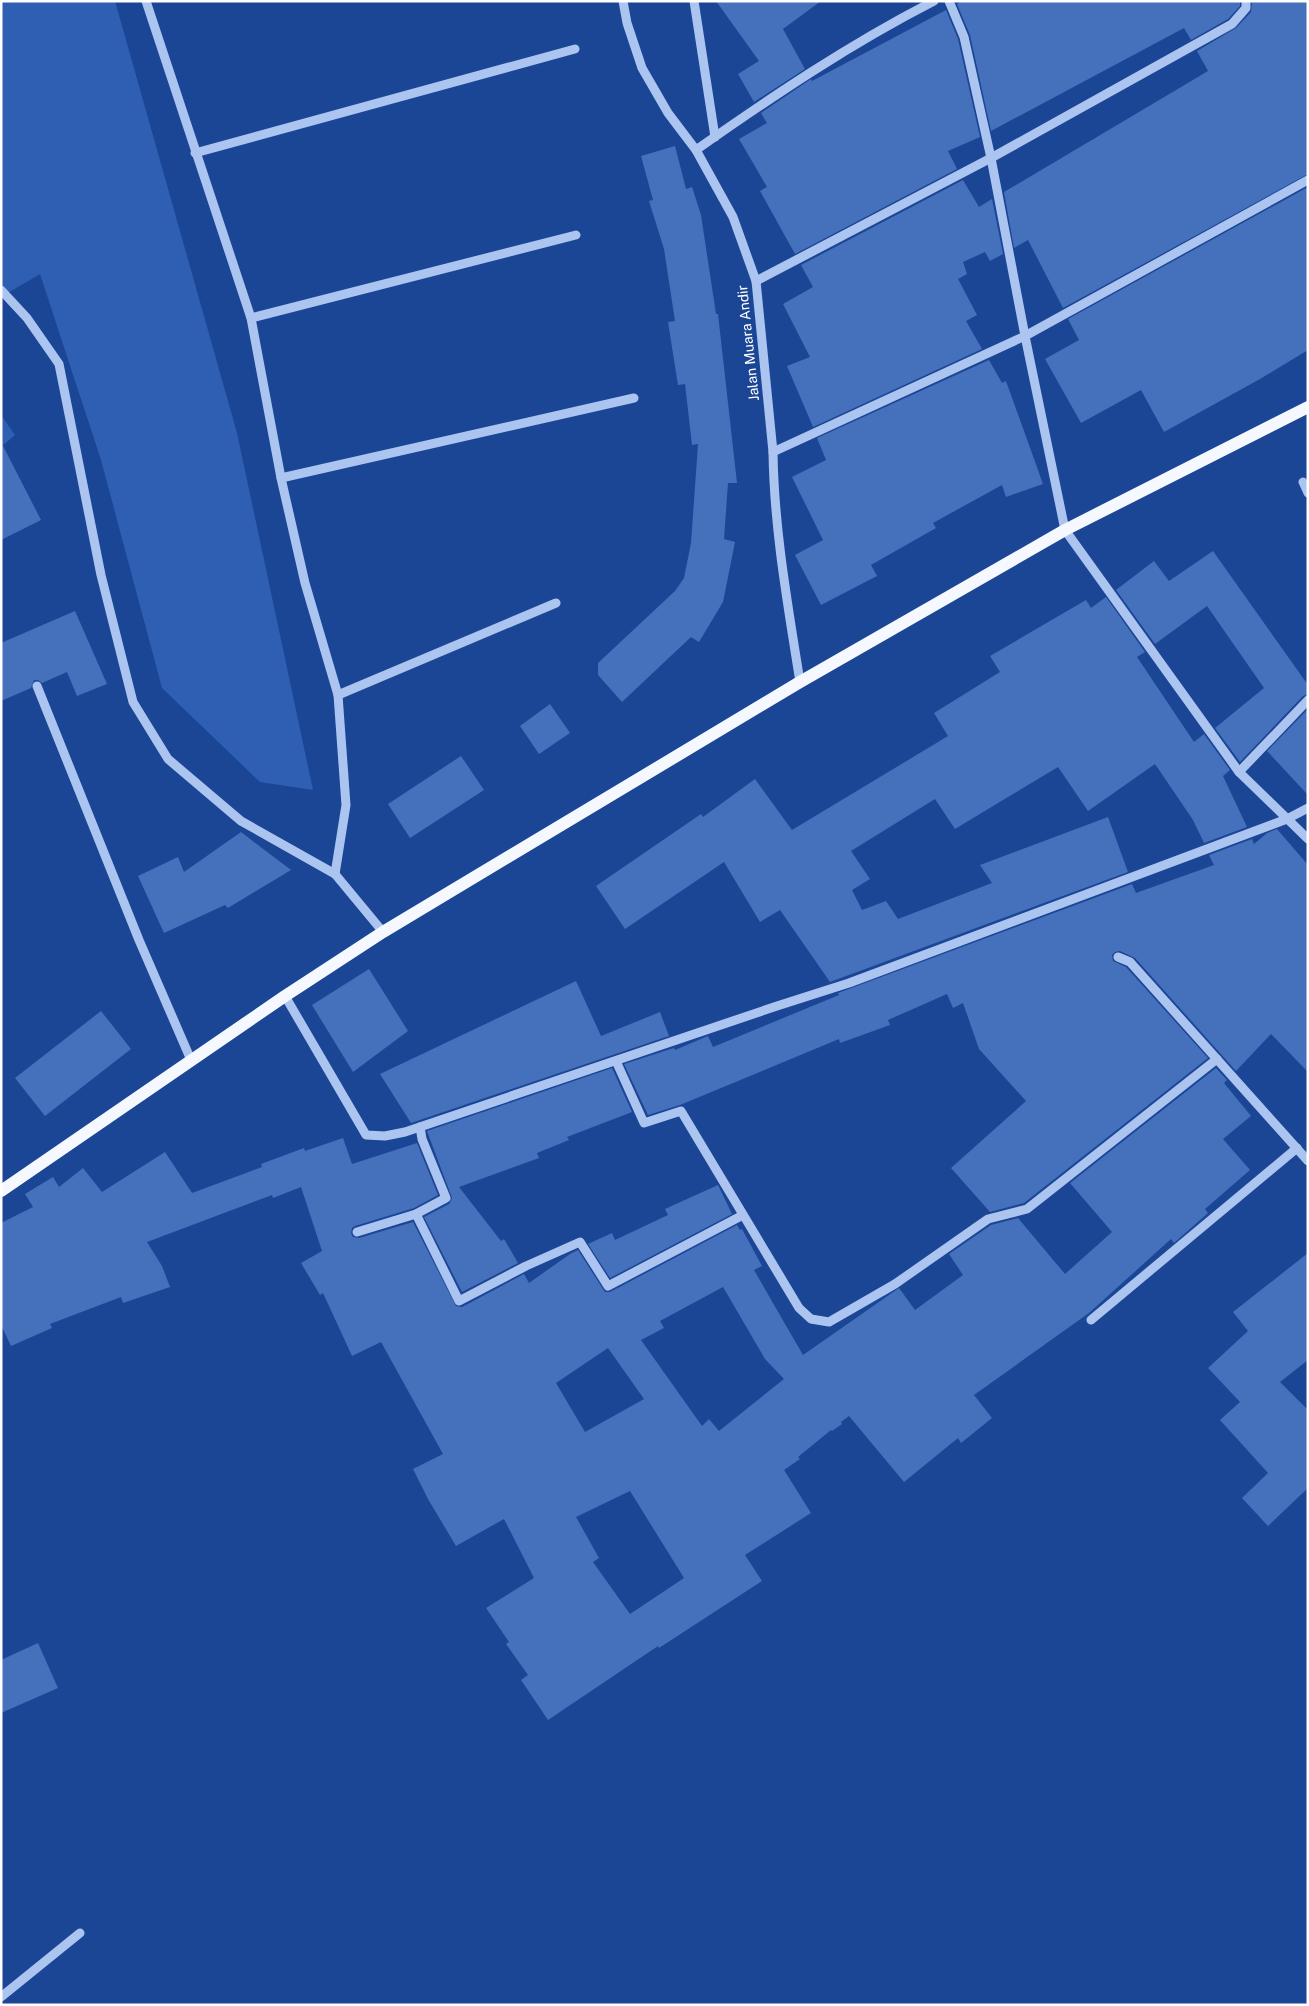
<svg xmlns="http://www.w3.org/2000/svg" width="1309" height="2006" font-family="'Public Sans',sans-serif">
<rect width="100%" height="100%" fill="#1b4695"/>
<!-- green -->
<g fill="#2e5fb3">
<polygon points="1,1 115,1 237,433 313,790 260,782 162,688 101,460 40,274 1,297"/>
<polygon points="1,415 15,435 1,447"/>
</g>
<!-- building -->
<g fill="#4470bc" fill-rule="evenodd">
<polygon points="716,1 821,1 783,29 805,69 754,102 738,74 759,61"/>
<polygon points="962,1 1240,1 1240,6 1228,19 1191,40 1184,28 991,131 970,35 957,4"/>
<polygon points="1252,1 1308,1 1308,174 1063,308 1028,240 1014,248 1004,192 1208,71 1197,51 1236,28 1251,12"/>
<polygon points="946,10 958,39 980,137 948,151 957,169 795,254 760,191 767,187 739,139 767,123 761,113 811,79 812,81"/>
<polygon points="675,146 686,189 692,187 701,215 716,314 718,314 737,483 728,483 724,539 735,542 723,602 699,642 691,637 622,702 598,675 598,663 675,591 684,578 691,543 698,444 692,445 685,384 678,385 668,322 675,321 664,249 649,201 653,200 641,156"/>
<polygon points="963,180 979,207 992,199 1003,254 990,261 985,252 963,262 967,274 958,279 977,315 966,321 982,349 813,427 787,366 810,357 783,304 813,287 801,265"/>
<polygon points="1308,187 1308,350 1260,379 1164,432 1141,390 1081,423 1045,359 1079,340 1068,319"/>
<polygon points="989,360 1002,383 1006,381 1043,484 1006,497 1002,485 933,523 936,528 871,565 877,576 821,605 795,555 823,540 792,477 826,460 817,438"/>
<polygon points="1,442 41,520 1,540"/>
<polygon points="1213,551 1308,685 1308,694 1303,696 1240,762 1215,728 1264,688 1207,606 1155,644 1116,590 1154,561 1169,581"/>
<polygon points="1106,597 1145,652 1137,657 1194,742 1204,734 1230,770 1223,776 1247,827 1204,843 1193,820 1155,764 1088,811 1058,767 955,829 935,799 851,851 870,879 852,890 862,910 886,901 898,919 992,883 980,865 1108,817 1128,872 830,982 780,910 760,922 724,862 625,929 596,886 701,814 703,817 755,779 792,830 948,736 934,713 1000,672 990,656 1086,600 1091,608"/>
<polygon points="75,611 107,684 77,696 67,672 42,683 38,680 34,680 31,688 1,701 1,643"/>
<polygon points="550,704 570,733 539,754 520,726"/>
<polygon points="1308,709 1308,795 1267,751"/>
<polygon points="461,756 484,790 410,838 388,804"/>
<polygon points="1277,829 1308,865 1308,1072 1271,1034 1236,1071 1135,958 1120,951 1115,952 1112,955 1113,961 1126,967 1208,1058 1024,1203 990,1212 951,1168 1026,1101 979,1049 963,1003 953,1008 947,994 888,1020 890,1025 840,1043 839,1039 680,1105 648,1115 624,1064 674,1048 675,1050 708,1036 713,1047 839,995 838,993 1132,884 1136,893 1214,865 1209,855 1252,839 1254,844 1267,833"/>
<polygon points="241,832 291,870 228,908 225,905 164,933 138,876 178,857 184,872"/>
<polygon points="369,969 408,1031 353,1072 312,1005"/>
<polygon points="576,981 601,1036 660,1012 669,1036 411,1123 380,1074"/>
<polygon points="101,1011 131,1049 45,1116 15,1078"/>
<polygon points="612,1068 632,1112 567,1137 569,1140 537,1153 539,1158 459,1187 501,1241 504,1239 518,1263 462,1292 424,1217 449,1204 452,1198 427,1131"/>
<path d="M1216 1068 1227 1080 1224 1083 1251 1116 1223 1139 1250 1170 1205 1209 1208 1213 1174 1243 1171 1239 1089 1313 974 1395 992 1418 961 1443 958 1438 904 1482 849 1416 841 1422 842 1424 832 1431 831 1430 798 1457 800 1459 784 1470 811 1513 745 1555 762 1581 659 1648 658 1646 548 1720 521 1680 528 1675 506 1644 509 1642 486 1608 534 1578 504 1519 456 1546 428 1499 413 1469 443 1454 381 1342 352 1356 323 1293 320 1295 301 1263 322 1251 301 1187 273 1198 272 1195 147 1242 162 1266 170 1287 123 1303 121 1297 50 1324 52 1328 11 1346 1 1325V1223L33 1207 25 1194 53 1177 59 1187 83 1168 102 1192 165 1152 192 1193 262 1167 261 1164 304 1148 305 1151 343 1138 352 1164 417 1143 438 1195 414 1208 355 1226 352 1228 351 1233 353 1237 359 1238 413 1222 456 1306 462 1307 524 1274 529 1283 570 1254 578 1250 603 1289 605 1292H610L737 1225 740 1230 742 1229 762 1266 754 1270 803 1355 899 1288 915 1310 963 1275 949 1254 991 1225 1018 1218 1065 1274 1112 1232 1070 1183ZM723 1287 765 1359 784 1379 719 1431 709 1419 702 1426 641 1340 664 1328 660 1321ZM608 1348 644 1399 585 1432 556 1383ZM630 1491 684 1578 630 1614 593 1562 599 1558 576 1517Z"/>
<polygon points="718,1185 732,1214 610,1278 588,1244 612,1233 615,1240 668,1215 665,1209"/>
<polygon points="1308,1253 1308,1360 1280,1382 1308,1410 1308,1488 1268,1526 1242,1498 1268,1473 1220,1420 1240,1402 1208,1368 1248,1331 1233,1312"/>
<polygon points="38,1643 58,1688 1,1713 1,1660"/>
</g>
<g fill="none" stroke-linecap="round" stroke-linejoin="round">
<!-- minor -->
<g stroke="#acc5f0" stroke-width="9">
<polyline points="146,1 251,318 281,478 305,583 338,695 346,805 335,874"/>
<path d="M623 1 627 23 642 68 668 113 696 150 733 217 756 281 773 452C774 529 788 606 800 682"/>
<polyline points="694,1 715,137"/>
<polyline points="949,1 964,37 991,158 1025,336 1065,530 1239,772 1308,839"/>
<path d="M696 150C773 96 850 44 934 1"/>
<polyline points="195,153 575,49"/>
<polyline points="756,281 991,158 1232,24 1246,8 1246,1"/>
<polyline points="1,290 27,318 59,364 101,575 133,702 168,759 241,821 335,874 383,932"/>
<polyline points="251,318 576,235"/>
<polyline points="773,452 1025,336 1308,180"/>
<polyline points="281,478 634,398"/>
<polyline points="1303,482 1308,493"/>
<polyline points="37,686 139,940 191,1060"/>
<polyline points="338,695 556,603"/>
<polyline points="1239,772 1308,700"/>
<polyline points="1118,957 1130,962 1308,1161"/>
<polyline points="285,996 366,1135 385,1136 405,1132 777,1006 849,983 1287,819 1308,808"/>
<polyline points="616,1061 644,1123 681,1111 799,1308 811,1319 829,1322 895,1284 988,1219 1027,1209 1217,1059"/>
<polyline points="416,1214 459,1301 526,1266 580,1242 608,1286 743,1215"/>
<polyline points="357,1232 416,1214 446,1198 422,1139 420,1127"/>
<polyline points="1091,1320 1297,1148"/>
<polyline points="1,1997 80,1933"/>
</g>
<!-- major -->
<polyline stroke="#f5f8ff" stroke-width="12" points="1,1191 285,996 383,932 800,682 1065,530 1308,407"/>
</g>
<g text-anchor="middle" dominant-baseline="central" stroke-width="4" stroke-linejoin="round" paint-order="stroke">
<!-- street labels -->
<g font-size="14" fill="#fff" stroke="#1b4695">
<text transform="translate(748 343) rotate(-96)">Jalan Muara Andir</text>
</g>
</g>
<!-- border -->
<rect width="1309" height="2006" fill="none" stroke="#ffffff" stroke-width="5"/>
</svg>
